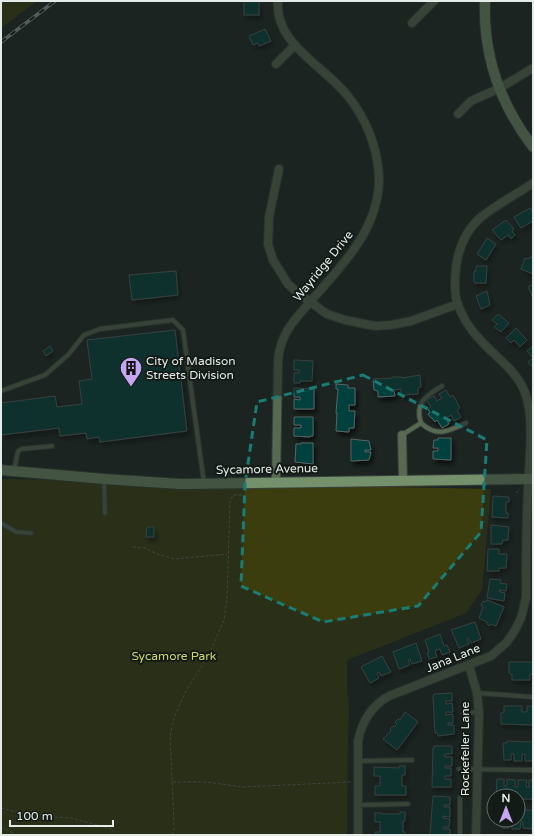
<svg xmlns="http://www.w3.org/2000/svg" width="534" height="836" font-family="'Varela Round',sans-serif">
<defs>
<filter id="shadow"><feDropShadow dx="2.5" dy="4" stdDeviation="2" flood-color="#0009"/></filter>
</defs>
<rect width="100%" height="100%" fill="#1c2521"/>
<!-- green -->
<g fill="#3c3d0f">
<polygon points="1,1 37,1 1,28"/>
<polygon points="1,479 491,489 482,590 466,613 347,660 347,689 349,706 348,736 347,835 1,835"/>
</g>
<!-- building -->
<g fill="#003f3e" stroke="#586464" filter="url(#shadow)">
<rect x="244" y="1" width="15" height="14"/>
<polygon points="265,29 271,41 259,46 258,43 253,45 249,36"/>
<polygon points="530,208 533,212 533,221 521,228 514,217"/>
<polygon points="506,220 514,229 512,231 515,235 511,239 508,235 501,240 492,230"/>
<polygon points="487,238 496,244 486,260 477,254"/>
<polygon points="530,257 533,258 533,274 521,269 525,258 529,259"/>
<polygon points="476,266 487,266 486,283 474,283 474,271 476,271"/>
<polygon points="176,271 178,295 132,300 129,275"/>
<polygon points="533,284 533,298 528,287"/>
<polygon points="487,291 490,305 481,309 476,296"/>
<polygon points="498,314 509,323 501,332 494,327 497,324 492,320"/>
<polygon points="516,328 527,340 520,347 514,340 511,343 506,338"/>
<polygon points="175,330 187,431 100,442 99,437 87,439 86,433 60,436 59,428 1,435 1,403 55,396 57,407 82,404 79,381 92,379 87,340"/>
<polygon points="50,346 53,351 46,356 43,351"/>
<polygon points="533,346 533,366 532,367 528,362 533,358 527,351"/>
<polygon points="294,360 313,361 312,381 300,381 300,383 294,383 294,373 299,373 299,370 294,370"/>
<polygon points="420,375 421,387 418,388 418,394 401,395 401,389 394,390 395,396 378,397 378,391 374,390 373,379 392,378 392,377 402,377 402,378"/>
<polygon points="336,384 348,385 348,388 355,388 355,405 349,405 349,411 355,411 354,428 349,428 349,432 336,431 337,413 336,413 338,389 336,389"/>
<polygon points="294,388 314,389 314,409 294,409 294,399 300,400 300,397 294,397"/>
<polygon points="446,390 450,397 453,395 460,408 457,410 461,417 454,421 451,415 446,418 449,424 442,428 437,420 435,422 432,418 431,418 428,414 430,413 428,409 431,407 427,400 434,396 437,401 442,398 439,394"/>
<polygon points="294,417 313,417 313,436 310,436 310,437 294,436 294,428 301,428 301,425 294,425"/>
<polygon points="438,438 451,438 451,460 433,459 433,451 438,451 438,448 433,448 434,440 438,440"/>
<polygon points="351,439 369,441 371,450 365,450 365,452 371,452 369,460 351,461"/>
<polygon points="301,443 313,443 313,464 295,462 296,444 301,444"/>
<polygon points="493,496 509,497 509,502 506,502 506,513 508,513 508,518 492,517"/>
<polygon points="491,525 509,527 508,540 503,540 502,544 491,544"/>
<polygon points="147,527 154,527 154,537 146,537"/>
<polygon points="488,549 499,549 499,554 507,554 506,568 499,568 499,571 487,571"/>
<polygon points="490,579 501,580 500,583 507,584 506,591 500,590 500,592 505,593 504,601 487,598"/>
<polygon points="487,600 504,607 496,626 490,624 489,626 487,624 487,622 479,618 483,607 481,606 483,601 486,602"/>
<polygon points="475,622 481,639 471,643 469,638 467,639 469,644 459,648 451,630"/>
<polygon points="440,634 444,646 447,645 450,652 442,655 440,649 435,651 437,657 429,659 427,653 429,652 425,640"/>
<polygon points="416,643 422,661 412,664 410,659 408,660 410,665 399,669 393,652"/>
<polygon points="382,656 391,672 381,676 379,672 377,673 379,678 370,683 361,667"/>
<polygon points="509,662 533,662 533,674 530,674 530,680 512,680 512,675 509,673"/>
<polygon points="452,693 452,701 446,701 446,704 452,703 453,712 446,712 446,715 453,714 453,723 448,723 448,725 454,725 454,734 438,736 437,733 435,733 433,696 434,694"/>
<polygon points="504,706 522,706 522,712 527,712 527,706 533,706 533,725 501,724 501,713 504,712"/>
<polygon points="405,712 418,722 397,750 383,739 391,731 390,729 393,726 394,727 397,724 395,722 398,719 400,720"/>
<polygon points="507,741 533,742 533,761 525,761 525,754 522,754 522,761 514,761 514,754 511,754 511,760 504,760 503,743 507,743"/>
<polygon points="434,746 452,746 452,754 445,754 445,757 452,757 452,766 445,766 445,768 451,768 451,776 445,776 445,779 451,779 451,787 432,787 433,748 434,748"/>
<polygon points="399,766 405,766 405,775 402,775 402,786 406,786 406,795 375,795 375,786 380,786 380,776 374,776 374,767 399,768"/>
<polygon points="497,779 504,779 504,786 507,786 507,779 515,780 515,787 518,787 518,780 527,780 526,787 529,787 529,780 533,780 533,799 518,799 518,796 496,796"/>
<polygon points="433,796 450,797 450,805 444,805 444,807 450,807 450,817 443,816 443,818 450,819 449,827 443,827 443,829 450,829 450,835 432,835 430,834"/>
<polygon points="518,810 533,810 532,829 523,828 523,822 521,822 520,829 512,829 512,822 510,822 509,828 502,828 502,822 500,822 500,820 518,820"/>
<polygon points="400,812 405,812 405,821 403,821 403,832 405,832 405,835 375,835 375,832 380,832 380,822 375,822 375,813 381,813 382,814 400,814"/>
</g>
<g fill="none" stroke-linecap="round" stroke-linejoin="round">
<!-- lane casing -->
<g stroke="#38413d" stroke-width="6">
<g id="lane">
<polyline points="1,391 45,375 68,355 84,335 100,329 173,320 183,330 204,483"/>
<path d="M421 423C437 438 449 431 466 423"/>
<path d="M402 435 421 423C414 403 427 395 442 386"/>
<polyline points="14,471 18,451 22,449 52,446"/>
<polyline points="104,479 105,513"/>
<polyline points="1,523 16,532 31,533"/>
<polyline points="477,693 533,697"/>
<polyline points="463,713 479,712"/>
<polyline points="358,761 412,760"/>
<polyline points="459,769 533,770"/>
<polyline points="358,805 408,804"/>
<polyline points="460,835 460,797"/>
</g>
</g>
<!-- street casing -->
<g stroke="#38413d" stroke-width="10">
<g id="street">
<polyline points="412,23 434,1"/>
<polyline points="276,64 295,45"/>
<polyline points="458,114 471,101 500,88 533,68"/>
<polyline points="279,169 269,217 268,244 273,260 288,284 298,293 327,314 345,320 375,326 391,325 411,321 458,304"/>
<polyline points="402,435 403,481"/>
<path d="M276 482 278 361C280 335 293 321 310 302 342 265 379 230 379 178 378 148 366 118 347 95 324 66 274 43 278 1"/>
<polyline points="469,665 477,693 479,712 476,835"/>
<path d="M358 835V741C362 721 371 706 389 696L491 656 507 642 515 630 521 618 526 598C526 562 526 525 528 489 529 462 534 424 527 399 521 374 499 360 483 343 471 331 462 317 457 302 455 296 455 290 455 284 455 259 461 235 480 218 494 206 517 194 533 183"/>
</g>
</g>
<!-- secondary casing -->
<g stroke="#38413d" stroke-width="12">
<g id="secondary">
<path d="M485 1C483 55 500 104 533 147"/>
<polyline points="1,470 104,479 180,484 533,479"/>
</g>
</g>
<!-- path -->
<g stroke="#666e6a" stroke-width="1" stroke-dasharray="3 2" stroke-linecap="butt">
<polyline points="516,493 520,489"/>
<polyline points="133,547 145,548 157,554 175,559 227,554"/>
<polyline points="173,782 207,782 242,787 351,782"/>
<polyline points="1,808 17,812 35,813 53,817 71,818 112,829 117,835"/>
<polyline points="1,827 13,833 14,835"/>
<polyline points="172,835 174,829 174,821 170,736 174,718 179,706 187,689 209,655 224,620 227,599 230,501 233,495 243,495"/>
</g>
<!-- lane -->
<use href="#lane" stroke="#576951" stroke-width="4"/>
<!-- street -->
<use href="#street" stroke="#576951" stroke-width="8"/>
<!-- secondary -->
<use href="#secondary" stroke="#74916b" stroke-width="10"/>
<!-- rail casing -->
<g stroke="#989f9c" stroke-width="3.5">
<polyline id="rail" points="1,42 55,1"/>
</g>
<!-- rail -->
<use href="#rail" stroke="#131b17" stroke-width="2" stroke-dasharray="6" stroke-linecap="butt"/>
</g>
<!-- marked area -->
<path d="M0 0H534V836H0ZM363 375 487 440 481 532 418 606 323 622 241 586 245 484 257 402Z" fill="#1c2521" fill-opacity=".55" fill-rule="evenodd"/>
<path fill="none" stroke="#1a7c74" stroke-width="3" stroke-dasharray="8 5" stroke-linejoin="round" d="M363 375 487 440 481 532 418 606 323 622 241 586 245 484 257 402Z"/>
<!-- icons -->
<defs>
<g id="building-pin" transform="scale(1.15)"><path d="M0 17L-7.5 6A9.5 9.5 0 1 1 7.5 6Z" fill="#c6a6f0" stroke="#131b17"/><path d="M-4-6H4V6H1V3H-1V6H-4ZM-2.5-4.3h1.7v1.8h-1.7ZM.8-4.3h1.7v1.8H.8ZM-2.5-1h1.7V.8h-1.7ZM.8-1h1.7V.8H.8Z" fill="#111"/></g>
</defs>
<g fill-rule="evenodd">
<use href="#building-pin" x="131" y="368"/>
</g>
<g text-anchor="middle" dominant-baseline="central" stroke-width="4" stroke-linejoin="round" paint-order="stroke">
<!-- street labels -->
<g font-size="12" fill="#e5ebe8" stroke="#131b17">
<text transform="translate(323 266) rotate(-51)">Wayridge Drive</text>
<text transform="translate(267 469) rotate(-1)">Sycamore Avenue</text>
<text transform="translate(453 658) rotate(-22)">Jana Lane</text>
<text transform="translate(465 749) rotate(-90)">Rockefeller Lane</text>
</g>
<!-- poi labels -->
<g font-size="12" fill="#e5ebe8" stroke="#131b17" text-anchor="start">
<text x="146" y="361">City of Madison<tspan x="146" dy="14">Streets Division</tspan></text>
</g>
<!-- park labels -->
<g font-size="12" fill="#d2d670" stroke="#131b17">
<text x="174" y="656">Sycamore Park</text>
</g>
</g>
<!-- border -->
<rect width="534" height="836" fill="none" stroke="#e5ebe8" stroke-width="4"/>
<!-- north arrow -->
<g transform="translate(506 808)"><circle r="19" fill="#131b17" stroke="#676e6b"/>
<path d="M0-3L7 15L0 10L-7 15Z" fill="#c6a6f0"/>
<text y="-6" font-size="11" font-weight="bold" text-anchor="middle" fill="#e5ebe8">N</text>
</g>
<!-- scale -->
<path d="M10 820v6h103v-6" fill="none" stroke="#e5ebe8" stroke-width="2"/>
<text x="16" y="820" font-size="12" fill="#e5ebe8" stroke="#131b17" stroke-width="3" paint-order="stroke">100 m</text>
</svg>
